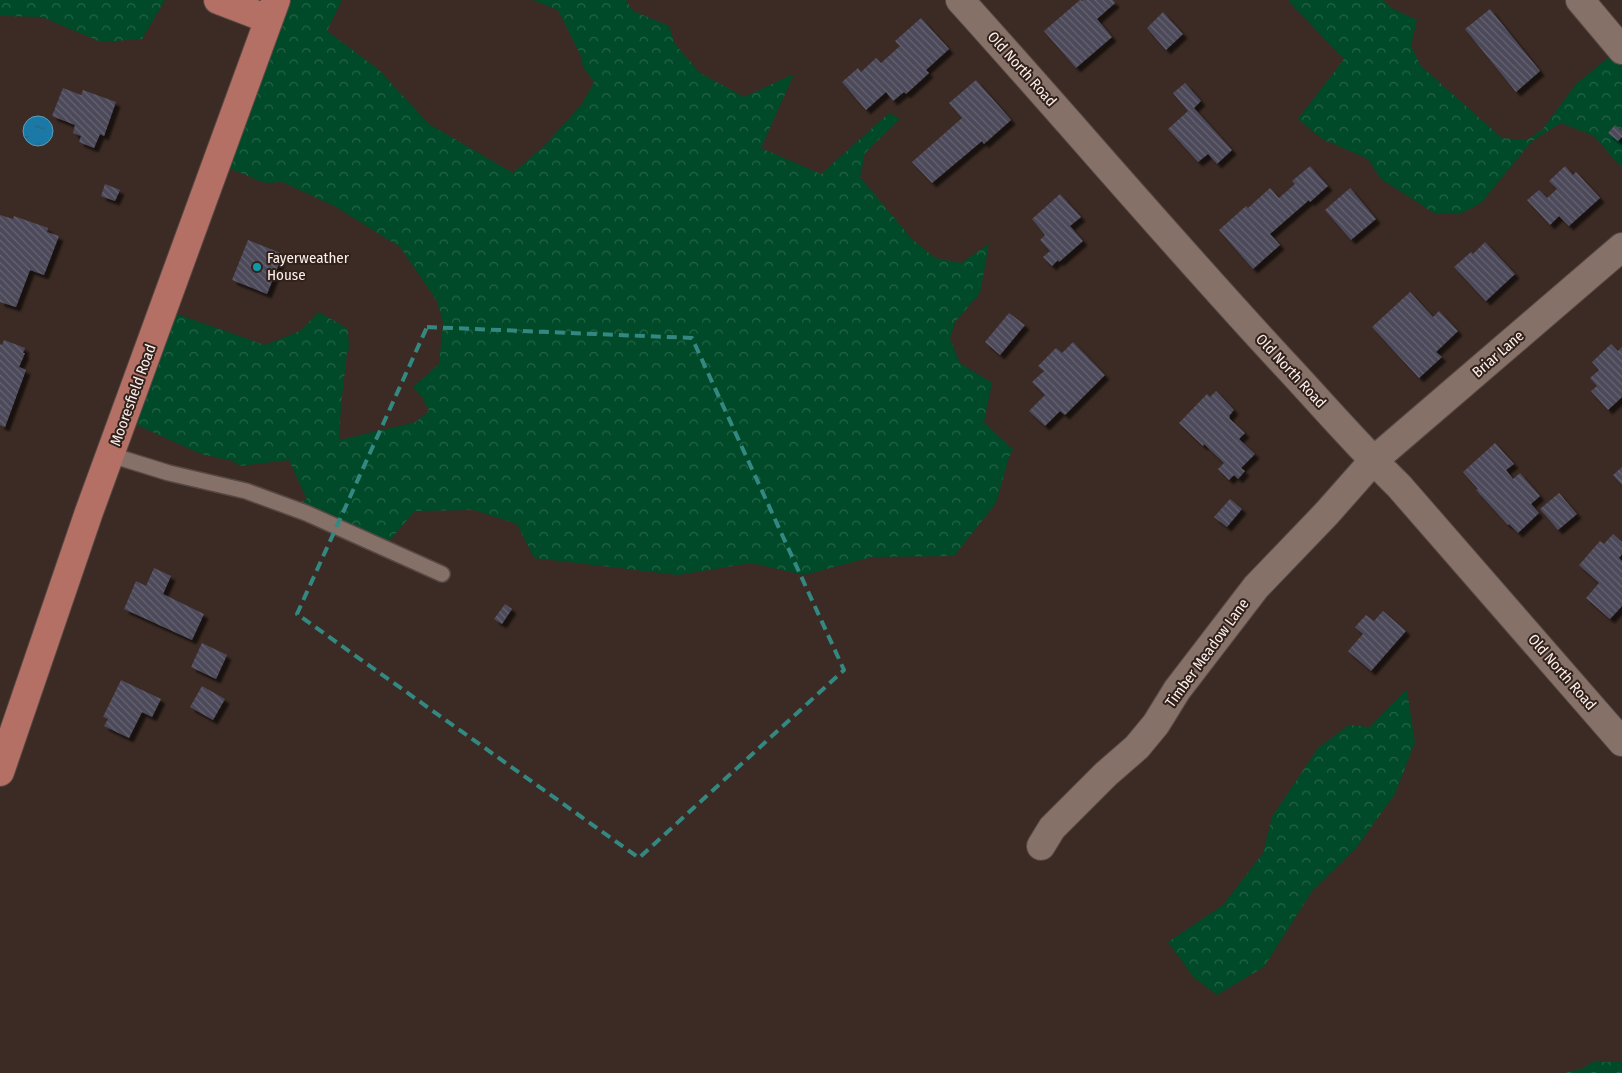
<svg xmlns="http://www.w3.org/2000/svg" width="1622" height="1073" font-family="'Fira Sans Condensed',sans-serif">
<defs>
<pattern id="forest-crowns" width="20" height="18" patternUnits="userSpaceOnUse" patternTransform="scale(1.25)"><rect width="20" height="18" fill="#004929"/><path d="M2 6a3 3 0 1 1 6 0M12 15a3 3 0 1 1 6 0" fill="none" stroke="#266448"/></pattern>
<pattern id="water-ripples" width="26" height="14" patternUnits="userSpaceOnUse" patternTransform="scale(1.25)"><rect width="26" height="14" fill="#1a79a7"/><path d="M2 4q2-2 4 0t4 0M15 11q2-2 4 0t4 0" fill="none" stroke="#30637c"/></pattern>
<pattern id="building-back-hatch" width="6" height="6" patternUnits="userSpaceOnUse" patternTransform="scale(1.25)"><rect width="6" height="6" fill="#4c495a"/><path d="M-1 5l2 2M0 0l6 6M5-1l2 2" fill="none" stroke="#676472"/></pattern>
<filter id="shadow"><feDropShadow dx="4.5" dy="4.5" stdDeviation="1" flood-color="#0009"/></filter>
</defs>
<rect width="100%" height="100%" fill="#3c2b24"/>
<!-- forest -->
<g fill="url(#forest-crowns)">
<polygon points="0,0 165,0 142,39 101,42 42,17 0,16"/>
<polygon points="280,0 342,0 327,31 378,69 429,124 513,173 545,145 582,104 594,82 583,67 581,56 558,10 533,0 626,0 633,11 669,26 675,44 700,73 744,97 794,74 761,148 821,174 889,113 900,119 865,153 860,177 912,239 935,258 961,263 989,244 980,293 955,322 950,339 960,363 992,383 984,422 998,436 1013,449 1009,457 996,503 954,556 872,557 804,575 751,563 678,575 534,558 517,524 474,510 415,511 384,547 298,502 307,500 289,460 240,466 233,461 201,454 128,421 168,311 265,345 300,331 319,312 348,329 349,350 347,351 341,407 339,440 416,422 429,411 422,397 413,387 439,364 443,322 437,301 400,247 336,207 282,182 265,183 221,165"/>
<polygon points="1289,0 1383,0 1393,9 1417,20 1411,46 1421,66 1502,138 1527,140 1542,130 1576,84 1620,48 1622,50 1622,168 1594,136 1561,123 1532,141 1481,203 1462,213 1434,213 1381,179 1368,159 1322,139 1298,119 1344,59 1289,2"/>
<polygon points="1405,691 1407,691 1415,742 1395,794 1356,848 1312,891 1264,967 1217,995 1194,978 1168,942 1223,905 1263,853 1272,817 1318,748 1349,725 1370,727"/>
<polygon points="1592,1062 1622,1062 1622,1073 1565,1073 1584,1068"/>
</g>
<!-- water -->
<circle fill="url(#water-ripples)" stroke="#5e9dbc" cx="38" cy="131" r="15"/>
<!-- building -->
<g fill="url(#building-back-hatch)" filter="url(#shadow)">
<polygon points="1080,0 1082,1 1083,0 1113,0 1115,3 1097,19 1112,37 1076,68 1044,31"/>
<polygon points="1490,9 1540,71 1516,92 1465,29"/>
<polygon points="1163,12 1183,34 1166,50 1147,28"/>
<polygon points="921,18 949,49 926,70 929,73 906,94 904,92 893,101 886,92 866,110 842,82 858,68 861,72 876,58 881,63 900,46 895,41"/>
<polygon points="976,80 1011,120 984,144 982,141 932,183 912,162 962,118 949,103"/>
<polygon points="1185,83 1201,101 1194,108 1232,150 1217,164 1208,154 1198,162 1168,129 1188,111 1173,93"/>
<polygon points="63,88 81,95 83,90 116,102 104,136 100,134 94,148 79,142 81,136 73,133 75,125 52,116"/>
<polygon points="1615,125 1622,131 1622,137 1618,141 1608,133"/>
<polygon points="1310,166 1328,186 1310,202 1309,200 1270,234 1280,245 1253,269 1219,230 1246,206 1248,208 1270,188 1279,198 1295,184 1292,181"/>
<polygon points="1565,166 1573,175 1576,172 1600,198 1569,226 1559,216 1550,225 1527,200 1539,190 1547,198 1557,189 1549,181"/>
<polygon points="105,184 120,190 115,201 101,196"/>
<polygon points="1350,188 1376,219 1351,240 1325,210"/>
<polygon points="1060,194 1081,217 1070,226 1083,241 1059,262 1058,260 1052,266 1043,257 1050,251 1040,240 1045,235 1032,219"/>
<polygon points="0,215 13,219 14,216 48,228 47,232 59,236 44,275 30,270 16,307 0,302"/>
<polygon points="248,240 283,254 267,294 232,280"/>
<polygon points="1485,242 1515,274 1486,301 1454,267 1471,252 1473,254"/>
<polygon points="1410,292 1433,317 1439,311 1458,331 1436,352 1442,357 1419,378 1372,327"/>
<polygon points="1009,313 1025,325 1000,355 985,342"/>
<polygon points="4,340 25,348 23,353 25,353 19,367 26,370 5,427 0,425 0,344 2,345"/>
<polygon points="1073,342 1105,375 1065,415 1060,411 1045,426 1029,411 1045,395 1032,382 1044,371 1038,366 1056,348 1062,353"/>
<polygon points="1611,344 1618,351 1622,347 1622,397 1608,410 1591,391 1597,386 1590,378 1599,370 1592,362"/>
<polygon points="1216,391 1234,410 1229,416 1230,417 1229,418 1245,433 1239,439 1255,454 1241,468 1245,471 1238,479 1234,475 1229,480 1218,469 1224,463 1204,444 1203,446 1179,423 1207,394 1210,397"/>
<polygon points="1495,443 1514,464 1506,470 1513,479 1520,473 1540,496 1531,504 1539,513 1518,533 1509,524 1508,525 1476,490 1478,489 1463,472"/>
<polygon points="1622,467 1622,485 1613,475"/>
<polygon points="1559,493 1577,514 1558,530 1540,509"/>
<polygon points="1230,499 1242,509 1227,527 1214,517"/>
<polygon points="1613,534 1622,542 1622,554 1619,558 1622,561 1622,606 1610,619 1586,598 1599,583 1579,565 1600,541 1604,544"/>
<polygon points="154,568 171,576 163,594 204,614 192,640 124,609 136,581 146,586"/>
<polygon points="505,604 512,609 502,624 494,619"/>
<polygon points="1383,611 1406,631 1371,671 1348,651 1363,634 1355,627 1366,615 1374,621"/>
<polygon points="202,643 227,655 216,679 191,667"/>
<polygon points="121,680 161,699 152,717 142,712 129,738 104,726 108,719 103,717"/>
<polygon points="202,686 225,699 213,720 190,707"/>
</g>
<g fill="none" stroke-linecap="round" stroke-linejoin="round">
<!-- service casing -->
<g stroke="#574843" stroke-width="18">
<polyline id="service" points="111,455 169,473 246,491 306,513 442,574"/>
</g>
<!-- minor casing -->
<g stroke="#574843" stroke-width="30">
<g id="minor">
<polyline points="1580,0 1622,50"/>
<polyline points="1041,846 1052,828 1106,774 1137,747 1156,724 1177,690 1256,587 1327,513 1373,461 1622,247"/>
</g>
</g>
<!-- tertiary casing -->
<g stroke="#574843" stroke-width="30">
<path id="tertiary" d="M960 0C1072 124 1179 251 1293 373 1328 411 1362 450 1399 486L1622 742"/>
</g>
<!-- primary casing -->
<g stroke="#574843" stroke-width="30">
<g id="primary">
<polyline points="218,0 268,19"/>
<polyline points="0,772 89,512 276,0"/>
</g>
</g>
<!-- service -->
<use href="#service" stroke="#867169" stroke-width="15"/>
<!-- minor -->
<use href="#minor" stroke="#867169" stroke-width="28"/>
<!-- tertiary -->
<use href="#tertiary" stroke="#867169" stroke-width="28"/>
<!-- primary -->
<use href="#primary" stroke="#b57065" stroke-width="28"/>
</g>
<!-- marked area -->
<path fill="none" stroke="#338881" stroke-width="4" stroke-dasharray="10 6" stroke-linejoin="round" d="M427 327 692 338 844 670 639 858 297 614Z"/>
<!-- markers -->
<circle fill="#0f9aa8" stroke="#32211b" stroke-width="2" cx="257" cy="267" r="5"/>
<g text-anchor="middle" dominant-baseline="central" stroke-width="4" stroke-linejoin="round" paint-order="stroke">
<!-- street labels -->
<g font-size="15" fill="#fcf0ec" stroke="#32211b">
<text transform="translate(1022 69) rotate(48)">Old North Road</text>
<text transform="translate(1498 354) rotate(-41)">Briar Lane</text>
<text transform="translate(1291 371) rotate(47)">Old North Road</text>
<text transform="translate(133 395) rotate(-70)">Mooresfield Road</text>
<text transform="translate(1207 653) rotate(-54)">Timber Meadow Lane</text>
<text transform="translate(1562 672) rotate(49)">Old North Road</text>
</g>
<!-- poi labels -->
<g font-size="15" fill="#fcf0ec" stroke="#32211b" text-anchor="start">
<text x="267" y="258">Fayerweather<tspan x="267" dy="17">House</tspan></text>
</g>
</g>
</svg>
